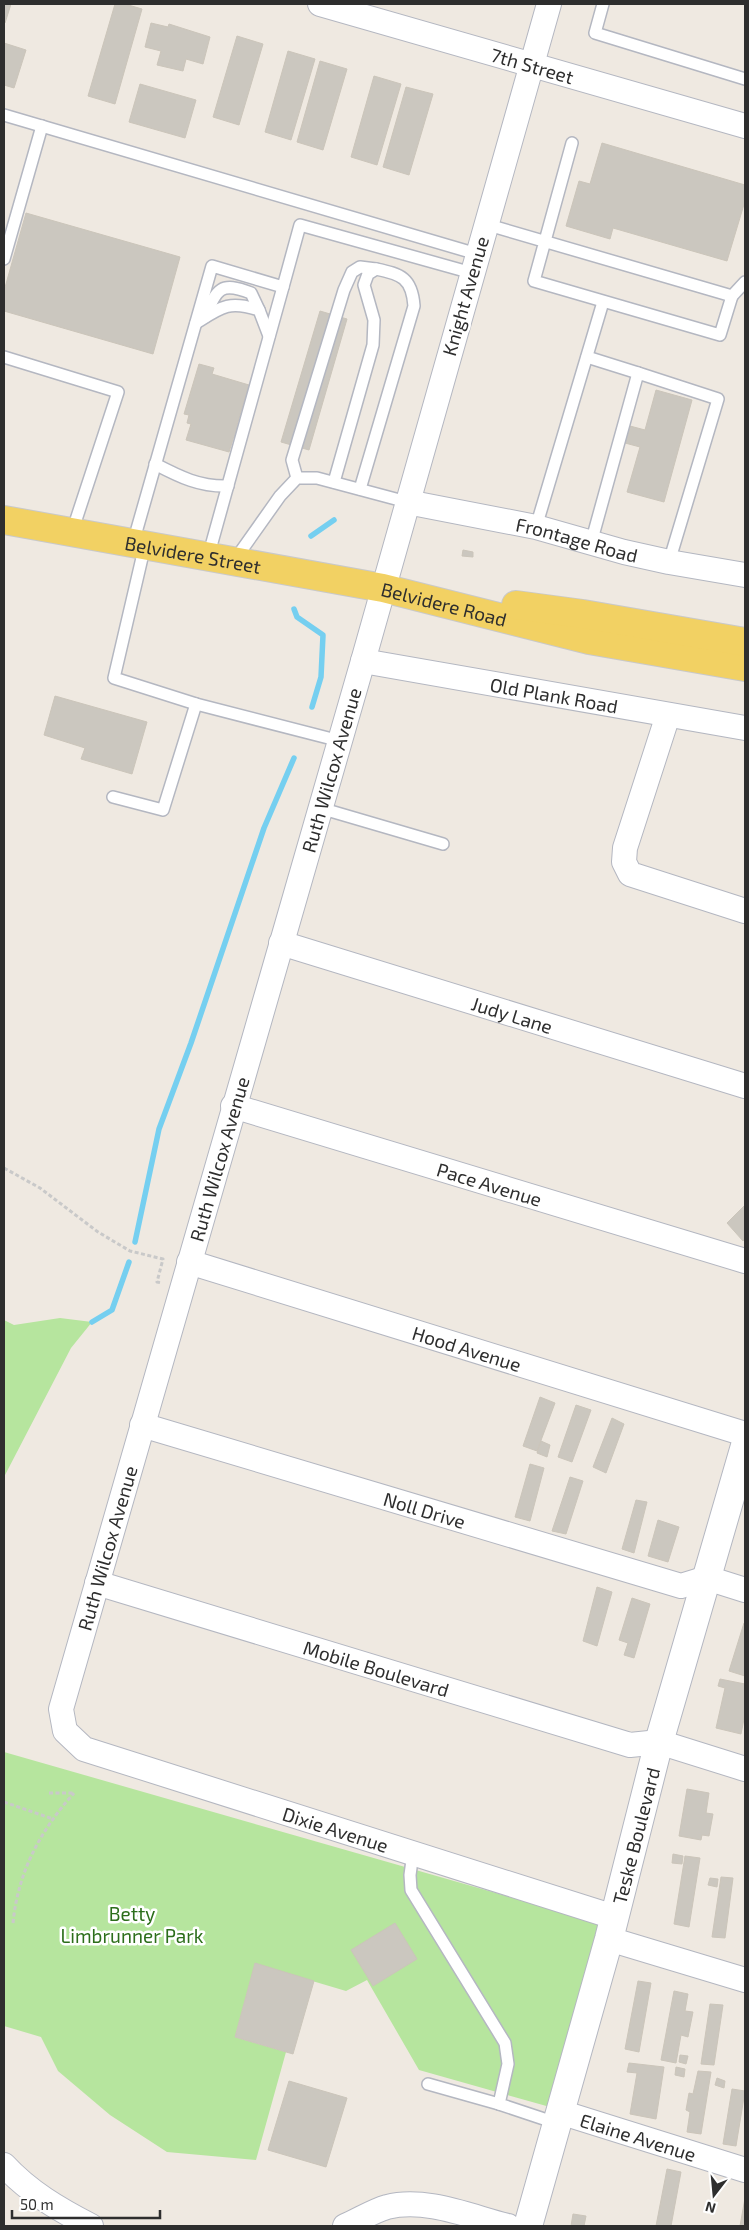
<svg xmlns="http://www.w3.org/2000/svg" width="749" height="2230" font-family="'Exo 2',sans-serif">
<rect width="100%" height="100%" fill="#efe9e1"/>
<!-- green -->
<g fill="#b6e59e">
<polygon points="60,1318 92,1322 71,1348 4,1477 4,1320 14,1325"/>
<polygon points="4,1752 604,1924 550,2107 419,2070 367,1980 346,1991 255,1964 235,2037 286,2052 256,2160 167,2152 110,2115 58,2071 41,2037 4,2026"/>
</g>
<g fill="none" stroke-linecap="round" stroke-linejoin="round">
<!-- stream -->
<g stroke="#75cff0" stroke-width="5.5">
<polyline points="311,536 334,520"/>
<polyline points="294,609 297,617 323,635 321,677 312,707"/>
<polyline points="135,1242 159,1129 191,1043 264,828 294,758"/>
<polyline points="92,1322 112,1310 129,1262"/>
</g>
</g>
<!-- building -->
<g fill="#cbc7bf" stroke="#cbc5ba">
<polygon points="4,4 11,4 5,23 4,23"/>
<polygon points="115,4 125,4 142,9 115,104 88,96"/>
<polygon points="151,23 168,27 169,24 210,37 203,64 186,59 183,71 157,65 161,51 145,47"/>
<polygon points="237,36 263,44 239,125 213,117"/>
<polygon points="4,43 26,50 14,88 4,85"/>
<polygon points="288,51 315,59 291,140 265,132"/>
<polygon points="320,61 347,69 323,150 297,142"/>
<polygon points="374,76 401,84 377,165 351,157"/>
<polygon points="140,84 196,100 185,138 129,122"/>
<polygon points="406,87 433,94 409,175 383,167"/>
<polygon points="602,143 745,185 745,201 727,261 613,228 610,239 566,226 579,181 590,184"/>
<polygon points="26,213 180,257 153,354 4,311 4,291"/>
<polygon points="320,311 347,319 309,450 281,442"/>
<polygon points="199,364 214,368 212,374 249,385 237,425 241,426 238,438 234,436 229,452 186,440 191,424 187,423 189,415 184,414"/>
<polygon points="656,390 692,400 664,502 627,492 640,447 625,443 630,426 645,430"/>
<polygon points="463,550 473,552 473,557 462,556"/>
<polygon points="55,696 147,722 132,774 81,759 85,748 44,735"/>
<polygon points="745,1205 745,1238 743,1241 727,1223"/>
<polygon points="540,1397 555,1403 537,1451 523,1446"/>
<polygon points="576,1405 591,1410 572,1462 558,1457"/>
<polygon points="612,1418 624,1424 606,1473 593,1467"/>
<polygon points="541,1441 550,1445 547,1457 537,1453"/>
<polygon points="530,1464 544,1468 530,1521 515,1517"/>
<polygon points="570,1477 583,1481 566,1534 552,1531"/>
<polygon points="636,1500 647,1502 634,1553 622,1549"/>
<polygon points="658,1520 679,1527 668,1562 648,1556"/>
<polygon points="597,1587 612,1592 597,1646 583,1641"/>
<polygon points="632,1598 650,1604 634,1658 624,1655 628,1643 619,1640"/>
<polygon points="744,1623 745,1624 745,1676 729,1671"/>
<polygon points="720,1679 745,1684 745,1714 741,1734 716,1728 725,1688 718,1686"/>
<polygon points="687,1789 709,1793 706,1813 713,1814 709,1836 702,1835 701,1840 679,1836"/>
<polygon points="673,1854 683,1856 682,1864 672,1863"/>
<polygon points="685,1856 700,1858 689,1927 674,1924"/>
<polygon points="721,1877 733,1878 725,1938 712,1937"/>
<polygon points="710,1878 718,1879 717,1887 708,1885"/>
<polygon points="395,1923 417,1959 373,1986 351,1950"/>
<polygon points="255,1963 314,1981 293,2054 235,2037"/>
<polygon points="638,1981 651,1983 639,2052 625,2049"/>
<polygon points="674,1991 688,1994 685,2011 693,2012 688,2037 681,2035 676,2063 661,2060"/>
<polygon points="710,2004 723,2005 714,2065 701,2064"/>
<polygon points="680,2055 688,2056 686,2064 679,2062"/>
<polygon points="629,2063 664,2067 656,2119 630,2114 637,2073 627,2072"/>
<polygon points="676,2067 685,2069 684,2077 675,2075"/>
<polygon points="698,2071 711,2072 701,2134 687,2132 690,2112 686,2110 689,2093 693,2094"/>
<polygon points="717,2078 725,2081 724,2088 715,2085"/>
<polygon points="289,2081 347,2098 326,2167 268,2150"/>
<polygon points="732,2089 745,2091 736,2146 723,2144"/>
<polygon points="667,2169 681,2172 671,2226 656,2226"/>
<polygon points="745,2198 745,2226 740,2226"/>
<polygon points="573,2214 586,2216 584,2226 571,2226"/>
</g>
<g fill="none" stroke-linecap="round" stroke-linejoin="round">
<!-- service casing -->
<g stroke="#b4b7c1" stroke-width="14">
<g id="service">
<polyline points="603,4 595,33 745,79"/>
<polyline points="4,115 477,254"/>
<polyline points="485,224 732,296 720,335 534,281 572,143"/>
<polyline points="4,259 42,126"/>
<polyline points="283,287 300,225 472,273"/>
<polyline points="732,296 745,282"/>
<path d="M205 317C217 289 220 281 251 293L259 310"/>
<path d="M196 323C221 307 229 300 259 310L269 336"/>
<polyline points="4,357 118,392 72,532"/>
<polyline points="587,357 638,373"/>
<path d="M155 464C180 477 200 487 228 486"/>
<polyline points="297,478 292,460 344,290 352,272 360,267 376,269"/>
<path d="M334 482 373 345 374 320 364 285 368 274 376 269C401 274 412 278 414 306L360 489"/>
<polyline points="536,527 603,302"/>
<polyline points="133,543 212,266 283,287 208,557"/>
<polyline points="591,543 638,373 718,399 669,562"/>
<polyline points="145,545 114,678 196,704 340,741"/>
<polyline points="234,561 280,496 297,478 317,478 407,502"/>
<polyline points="113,797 163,810 196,704"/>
<polyline points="320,808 443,844"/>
<polyline points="413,1853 410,1875 411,1890 505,2043 508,2064 499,2104 556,2123"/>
<polyline points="428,2084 499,2104"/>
</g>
</g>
<!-- minor casing -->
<g stroke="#b4b7c1" stroke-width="26">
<g id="minor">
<path id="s1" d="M320 4 745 126"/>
<path id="s2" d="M549 4 363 661 61 1709 65 1731 84 1749 614 1917"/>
<path id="s3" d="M407 502 536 527 624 552 669 562 745 575"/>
<path id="s4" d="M363 661 745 728"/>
<polyline points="668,715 625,848 624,862 630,874 745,911"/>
<path id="s5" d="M281 943 745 1086"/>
<path id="s6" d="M233 1106 745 1261"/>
<path id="s7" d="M189 1262 745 1434"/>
<path id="s8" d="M142 1425 681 1586 707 1578 745 1590"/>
<path id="s9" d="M97 1583 630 1745 659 1742 745 1769"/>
<polyline points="609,1939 745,1980"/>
<path id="s10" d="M560 2112 745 2170"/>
<path d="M4 2165C29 2192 58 2209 91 2226"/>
<path d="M345 2226C359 2220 373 2211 387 2207 426 2197 471 2217 508 2226"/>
</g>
</g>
<!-- tertiary casing -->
<g stroke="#b4b7c1" stroke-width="30">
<g id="tertiary">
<path id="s11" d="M528 2226 609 1939 659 1742 745 1446"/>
</g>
</g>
<!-- primary casing -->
<g stroke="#c9c9c9" stroke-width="30">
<g id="primary">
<path id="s12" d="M4 520 383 588 589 640 745 667"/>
<polyline points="516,605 583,614 745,642"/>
</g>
</g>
<!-- path -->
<g stroke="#c9c9c9" stroke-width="3" stroke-dasharray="4 2.5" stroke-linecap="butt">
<polyline points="4,1168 40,1188 98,1232 130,1251 163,1259 157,1282 162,1283"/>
<polyline points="49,1793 73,1793"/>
<polyline points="4,1802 53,1819"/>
<path d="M13 1923C18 1872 40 1831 74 1793"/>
</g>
<!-- service -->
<use href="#service" stroke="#fff" stroke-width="11"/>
<!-- minor -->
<use href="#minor" stroke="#fff" stroke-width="24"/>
<!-- tertiary -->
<use href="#tertiary" stroke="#fff" stroke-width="28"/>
<!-- primary -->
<use href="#primary" stroke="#f2d163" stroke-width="28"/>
</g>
<g text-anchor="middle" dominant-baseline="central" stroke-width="5" stroke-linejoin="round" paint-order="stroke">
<!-- street labels -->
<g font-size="19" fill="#2e2e2e" stroke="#fff">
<text stroke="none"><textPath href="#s1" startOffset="221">7th Street</textPath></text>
<text transform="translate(465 296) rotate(-74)">Knight Avenue</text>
<text stroke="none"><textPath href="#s3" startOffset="174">Frontage Road</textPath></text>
<text stroke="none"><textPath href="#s12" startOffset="192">Belvidere Street</textPath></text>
<text stroke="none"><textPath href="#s12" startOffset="448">Belvidere Road</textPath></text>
<text stroke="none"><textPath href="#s4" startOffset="194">Old Plank Road</textPath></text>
<text transform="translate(331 770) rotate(-74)">Ruth Wilcox Avenue</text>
<text stroke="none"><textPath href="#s5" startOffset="242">Judy Lane</textPath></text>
<text transform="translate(219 1159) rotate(-74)">Ruth Wilcox Avenue</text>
<text stroke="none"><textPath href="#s6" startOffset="268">Pace Avenue</textPath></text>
<text stroke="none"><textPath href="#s7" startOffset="291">Hood Avenue</textPath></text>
<text stroke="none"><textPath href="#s8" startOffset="295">Noll Drive</textPath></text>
<text transform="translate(107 1548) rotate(-74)">Ruth Wilcox Avenue</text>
<text stroke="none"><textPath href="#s9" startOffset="292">Mobile Boulevard</textPath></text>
<text stroke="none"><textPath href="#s2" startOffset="2086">Dixie Avenue</textPath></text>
<text stroke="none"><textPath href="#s11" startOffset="405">Teske Boulevard</textPath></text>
<text stroke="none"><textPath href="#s10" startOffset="82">Elaine Avenue</textPath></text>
</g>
<!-- park labels -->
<g font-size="19" fill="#2c6e1b" stroke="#fff">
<text x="132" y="1913">Betty<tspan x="132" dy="22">Limbrunner Park</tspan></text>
</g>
</g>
<!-- border -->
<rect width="749" height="2230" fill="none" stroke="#2e2e2e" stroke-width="10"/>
<!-- north arrow -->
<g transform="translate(714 2195) rotate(196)" stroke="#ffffff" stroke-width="4" paint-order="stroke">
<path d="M0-4L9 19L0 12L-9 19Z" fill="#2e2e2e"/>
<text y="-8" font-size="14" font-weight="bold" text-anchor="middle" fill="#2e2e2e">N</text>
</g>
<!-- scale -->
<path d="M12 2210v8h148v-8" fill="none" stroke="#2e2e2e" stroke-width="2.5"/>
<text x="20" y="2210" font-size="15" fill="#2e2e2e" stroke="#ffffff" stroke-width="4" paint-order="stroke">50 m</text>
</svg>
